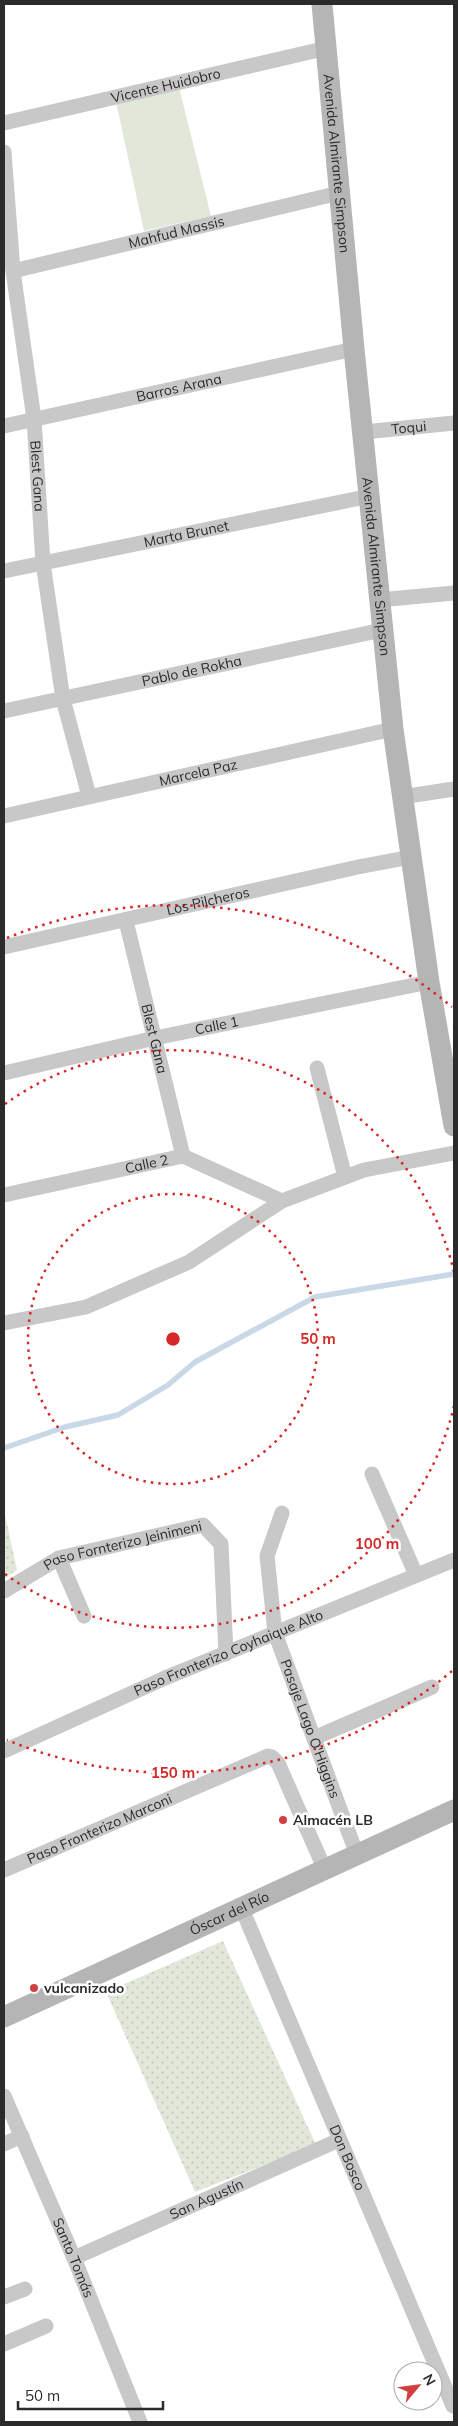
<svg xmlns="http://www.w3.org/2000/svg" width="458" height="2426" font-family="Mulish,sans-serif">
<defs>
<pattern id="park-dots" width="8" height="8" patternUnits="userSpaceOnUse" patternTransform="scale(1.25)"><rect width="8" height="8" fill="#e1e8da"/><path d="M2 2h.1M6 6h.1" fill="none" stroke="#c1c7bb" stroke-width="1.8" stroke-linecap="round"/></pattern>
</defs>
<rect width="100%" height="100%" fill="#fff"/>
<!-- grass -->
<polygon fill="#e1e8da" points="179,87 211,216 144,231 116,102"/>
<!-- park -->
<g fill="url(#park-dots)">
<polygon points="4,1510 17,1570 5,1578 4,1575"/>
<polygon points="223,1941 316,2145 195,2192 106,1992"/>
</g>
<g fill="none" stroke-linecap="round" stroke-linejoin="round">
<!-- stream -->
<polyline stroke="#c8d8e6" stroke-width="5.5" points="4,1448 65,1427 118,1415 168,1385 195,1362 315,1297 454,1274"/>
<!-- street -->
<g stroke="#c8c8c8" stroke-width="15">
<path id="s1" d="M4 123 327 48"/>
<path id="s2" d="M4 152 13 271 34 419 43 563 63 699 89 796"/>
<path id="s3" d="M13 271 339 193"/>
<path id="s4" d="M4 426 354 349"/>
<path id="s5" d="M364 432 454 423"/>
<path id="s6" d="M4 571 370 496"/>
<polyline points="379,600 454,593"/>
<path id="s7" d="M4 711 382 630"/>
<polyline points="401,797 454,789"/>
<path id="s8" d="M4 816 393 729"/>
<path id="s9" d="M126 921 183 1156"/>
<path id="s10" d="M4 947 358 867 411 857"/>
<polyline points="317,1068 345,1177"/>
<path id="s11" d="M4 1073 155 1038 429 982"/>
<path id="s12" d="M4 1195 183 1156 282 1201"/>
<polyline points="4,1323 86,1307 189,1262 282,1201 364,1170 454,1153"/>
<polyline points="372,1474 416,1575"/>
<path id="s13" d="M282 1513 267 1556 275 1633 357 1855"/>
<polyline points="59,1558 84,1616"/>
<path id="s14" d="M4 1591 59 1558 203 1525 221 1544 226 1654"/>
<polyline points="314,1738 432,1687"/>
<path id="s15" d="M4 1751 165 1678 454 1560"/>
<path id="s16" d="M4 1870 268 1756 272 1757 278 1763 325 1870"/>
<path id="s17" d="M242 1909 453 2406"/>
<path id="s18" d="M4 2096 74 2258 140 2422"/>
<polyline points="4,2144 22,2136"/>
<path id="s19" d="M74 2258 339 2140"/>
<polyline points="4,2297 25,2289"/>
<polyline points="4,2344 46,2326"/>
</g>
<!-- secondary -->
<g stroke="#b5b5b5" stroke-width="21">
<path id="s20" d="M322 4 354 349 393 729 429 982 454 1126"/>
<path id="s21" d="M4 2017 454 1810"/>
</g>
</g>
<!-- distance rings -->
<g fill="none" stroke="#d62828" stroke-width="2.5" stroke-dasharray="2.5 5">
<circle cx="173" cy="1339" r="145"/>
<path d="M454 1406A289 289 0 0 1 5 1574M5 1104A289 289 0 0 1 454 1272"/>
<path d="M452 1671A434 434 0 0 1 7 1740M7 938A434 434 0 0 1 452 1007"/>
</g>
<!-- markers -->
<g fill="#d04041" stroke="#fff" stroke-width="2">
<circle cx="283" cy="1820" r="5"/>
<circle cx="34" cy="1988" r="5"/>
</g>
<g text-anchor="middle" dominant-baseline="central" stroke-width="5" stroke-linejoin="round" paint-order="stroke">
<!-- street labels -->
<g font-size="14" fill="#2b2b2b" stroke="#fff">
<text stroke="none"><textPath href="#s1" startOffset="166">Vicente Huidobro</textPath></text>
<text stroke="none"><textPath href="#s20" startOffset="160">Avenida Almirante Simpson</textPath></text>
<text stroke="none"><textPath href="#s3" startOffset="168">Mahfud Massis</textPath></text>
<text stroke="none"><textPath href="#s4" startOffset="179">Barros Arana</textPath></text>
<text stroke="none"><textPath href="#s5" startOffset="45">Toqui</textPath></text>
<text stroke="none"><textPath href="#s2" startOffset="326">Blest Gana</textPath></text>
<text stroke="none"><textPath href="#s6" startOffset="186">Marta Brunet</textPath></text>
<text stroke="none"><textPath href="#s20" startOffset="565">Avenida Almirante Simpson</textPath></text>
<text stroke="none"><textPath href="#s7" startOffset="192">Pablo de Rokha</textPath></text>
<text stroke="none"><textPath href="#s8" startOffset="199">Marcela Paz</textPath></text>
<text stroke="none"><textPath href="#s10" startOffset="209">Los Pilcheros</textPath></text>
<text stroke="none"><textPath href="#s11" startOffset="218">Calle 1</textPath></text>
<text stroke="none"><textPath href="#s9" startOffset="121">Blest Gana</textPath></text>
<text stroke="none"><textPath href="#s12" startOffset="146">Calle 2</textPath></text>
<text stroke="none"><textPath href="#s14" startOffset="129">Paso Fornterizo Jeinimeni</textPath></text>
<text stroke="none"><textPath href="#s15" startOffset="245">Paso Fronterizo Coyhaique Alto</textPath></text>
<text stroke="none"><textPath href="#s13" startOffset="225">Pasaje Lago O'Higgins</textPath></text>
<text stroke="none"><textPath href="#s16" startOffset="104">Paso Fronterizo Marconi</textPath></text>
<text stroke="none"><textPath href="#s21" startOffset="248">Óscar del Río</textPath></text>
<text stroke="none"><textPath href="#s17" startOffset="270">Don Bosco</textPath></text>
<text stroke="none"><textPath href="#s19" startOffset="145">San Agustín</textPath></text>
<text stroke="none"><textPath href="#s18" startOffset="176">Santo Tomás</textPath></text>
</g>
<!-- poi labels -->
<g font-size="14" font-weight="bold" fill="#2b2b2b" stroke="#fff" text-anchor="start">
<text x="293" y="1820">Almacén LB</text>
<text x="44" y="1988">vulcanizado</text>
</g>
</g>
<circle cx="173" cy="1339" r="8" fill="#d62828" stroke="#fff" stroke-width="2.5"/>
<g font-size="15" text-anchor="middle" font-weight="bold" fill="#d62828" stroke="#fff" stroke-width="5" stroke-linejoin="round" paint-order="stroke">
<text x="318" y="1344">50 m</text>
<text x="377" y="1549">100 m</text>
<text x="173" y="1778">150 m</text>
</g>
<!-- border -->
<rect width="458" height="2426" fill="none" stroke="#2b2b2b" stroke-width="10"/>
<!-- north arrow -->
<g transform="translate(418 2386) rotate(61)"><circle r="24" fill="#ffffff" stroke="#aaaaaa"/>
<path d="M0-4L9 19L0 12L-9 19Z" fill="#d04041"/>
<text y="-8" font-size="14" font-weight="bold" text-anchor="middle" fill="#2b2b2b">N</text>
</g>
<!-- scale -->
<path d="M18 2401v8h145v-8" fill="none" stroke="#2b2b2b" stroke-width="2.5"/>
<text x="25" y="2401" font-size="15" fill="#2b2b2b" stroke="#ffffff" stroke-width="4" paint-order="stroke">50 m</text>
</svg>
